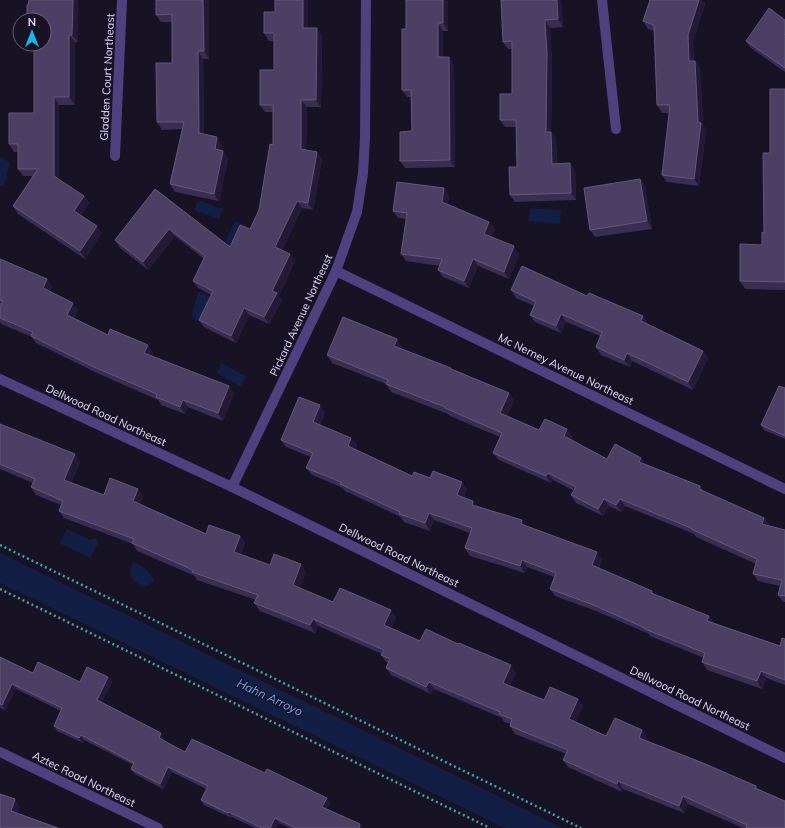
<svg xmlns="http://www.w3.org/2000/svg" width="785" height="828" font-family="Mulish,sans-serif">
<rect width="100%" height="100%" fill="#181225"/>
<!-- water -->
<g fill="#121e44">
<polygon points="0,158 5,159 10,163 4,186 0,185"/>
<polygon points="198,200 223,209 219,219 194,210"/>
<polygon points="530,208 561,210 560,224 528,221"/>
<polygon points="235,221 245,226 234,248 224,244"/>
<path d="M199 291 206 294 211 298 201 322C185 320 195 307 197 297 198 295 198 293 199 291Z"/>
<polygon points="222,363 246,377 240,387 217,373"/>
<polygon points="67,529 91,540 94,538 97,539 98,543 90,558 59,543"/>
<polygon points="0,553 563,828 505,828 0,583"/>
<path d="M133 563C141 562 151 573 154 580L149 586 141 587C133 580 125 573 133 563Z"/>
</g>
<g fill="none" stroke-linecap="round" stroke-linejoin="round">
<!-- path -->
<g stroke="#3ca4ac" stroke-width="2.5" stroke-dasharray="2 3" stroke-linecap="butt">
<polyline points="0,545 581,828"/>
<polyline points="0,589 490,828"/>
</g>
<!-- minor -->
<g stroke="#4d427f" stroke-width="10">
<polyline points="602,0 616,129"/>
<polyline points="115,156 122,0"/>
<polyline points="336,271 785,489"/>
<polyline points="0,379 232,487 785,758"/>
<polyline points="232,487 336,271 357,212 363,173 365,138 366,0"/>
<polyline points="0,752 158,828"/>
</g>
</g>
<!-- wall -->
<g fill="#392d51">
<polygon points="29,0 78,0 78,42 75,42 75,105 59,105 59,180 84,196 89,203 81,215 102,233 85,259 18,214 13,206 33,176 23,176 18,169 18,152 14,152 9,144 34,113 44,44 28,5"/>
<polygon points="209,0 209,59 203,59 204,135 217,137 222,145 221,151 223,151 228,159 219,201 175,192 170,184 182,129 162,130 157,122 172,63 172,22 161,22 156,15"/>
<polygon points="308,0 308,28 322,35 321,107 307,107 306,150 322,159 313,210 302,208 282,250 290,254 295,261 279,296 282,300 269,324 249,315 236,343 204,327 199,320 211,295 198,288 193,281 204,259 175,236 148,270 120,248 115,240 155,189 230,247 250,229 259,210 273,145 273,112 265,112 260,105 274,70 274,41 269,41 264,33 275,12"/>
<polygon points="448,0 448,31 443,31 443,57 449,57 454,65 455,167 405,168 400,161 412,131 411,97 407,97 402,90 406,29"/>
<polygon points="501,0 561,0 563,27 550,28 552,62 551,133 556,139 557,163 570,163 575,170 576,200 515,202 510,195 517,167 516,127 505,127 500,120 512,94 512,49 508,49 503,42"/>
<polygon points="649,0 702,0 705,4 693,42 694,61 695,61 700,68 703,125 706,130 699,186 667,182 662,175 669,113 662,113 657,105 654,31 648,29 643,21 650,0"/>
<polygon points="785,20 785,72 751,48 746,41"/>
<polygon points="785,89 785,290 745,289 740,281 762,245 764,233 770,153"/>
<polygon points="640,179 645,186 652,229 595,237 590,230"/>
<polygon points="444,188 449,196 448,204 489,222 495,229 491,237 519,254 509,279 478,266 469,288 443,277 438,270 440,266 406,261 401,254 406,219 398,218 393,211"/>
<polygon points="0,259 52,286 50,291 78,310 74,318 108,335 153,352 152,356 229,386 234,393 223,421 188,407 185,414 161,405 158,400 99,374 36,343 32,337 1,324 0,322 0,307 1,305 0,305"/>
<polygon points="511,290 587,296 643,316 648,324 703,351 708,358 693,390 632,361 630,367 601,355 596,347 600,336 566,322 561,333 535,322 530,315 534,306 516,298"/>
<polygon points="402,346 401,348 509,393 514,401 507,416 539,430 567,429 572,436 571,440 607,459 646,464 700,486 703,491 764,518 770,526 769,526 785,530 785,602 783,602 778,595 780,586 758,581 753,574 756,564 696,537 694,534 625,506 621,512 609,506 603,516 576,503 571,495 574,491 553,480 551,483 499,460 493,453 500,437 450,416 448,414 391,392 386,384 332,363 327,355"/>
<polygon points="785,388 785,439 764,430 761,425"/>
<polygon points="325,413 320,425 357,445 355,449 412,476 430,478 467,489 464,498 473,501 477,506 522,520 526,526 602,559 599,568 652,591 654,594 709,616 714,623 780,646 785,639 785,685 766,678 762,689 707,670 702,662 704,658 650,636 649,634 596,611 555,596 550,589 554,577 527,567 525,573 470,556 465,548 470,533 434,520 430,531 404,522 401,517 345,491 343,488 312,475 306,468 311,457 286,447 281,440"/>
<polygon points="0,424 80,462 71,483 104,495 143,496 140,504 206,534 240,536 245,543 241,554 270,565 301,564 306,572 299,588 333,602 391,610 396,618 391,628 420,641 516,673 510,686 544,700 583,706 576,722 606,736 642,730 647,738 646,740 756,786 785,828 743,828 688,804 684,813 623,789 622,792 568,767 563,760 566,754 515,734 510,726 511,724 504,722 502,718 434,689 431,694 391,675 386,668 388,663 386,662 381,655 382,654 318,626 315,633 260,611 254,603 256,600 197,580 195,576 137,551 133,544 64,518 59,511 61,505 36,495 31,487 33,483 0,469"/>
<polygon points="0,657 33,673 80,682 108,677 112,682 102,702 164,738 163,741 185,752 265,773 330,803 327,809 363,828 290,828 279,823 276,828 255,828 232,817 232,818 204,805 201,800 206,789 172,772 163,789 135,774 131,769 133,765 84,740 83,743 57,731 54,726 61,711 16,689 5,710 0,708"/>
</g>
<!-- shaded-wall -->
<g fill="#241a38">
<polygon points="73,0 78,0 78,42 72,35"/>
<polygon points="203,0 209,0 209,59 204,51"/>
<polygon points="303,0 308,0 308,35 303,28"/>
<polygon points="443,0 448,0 448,31 443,23"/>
<polygon points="557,0 561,0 563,27 558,19"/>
<polygon points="699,0 702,0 705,4 693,42 694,68 689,61 688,35"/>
<polygon points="545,20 550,28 552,62 551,133 556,139 557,171 552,164 546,132"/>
<polygon points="438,23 443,31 443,65 438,57"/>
<polygon points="317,28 322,35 321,107 316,100"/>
<polygon points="69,35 75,42 75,105 69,97"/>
<polygon points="198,51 203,59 204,141 199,133"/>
<polygon points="449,57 454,65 455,167 450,160"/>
<polygon points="695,61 700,68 703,125 706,130 699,186 694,179 698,122"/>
<polygon points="54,97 59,105 59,183 54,176"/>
<polygon points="301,100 307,107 306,157 301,149"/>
<polygon points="217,137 222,145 220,157 215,149"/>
<polygon points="223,151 228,159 219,201 214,194"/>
<polygon points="317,152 322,159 313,210 308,203"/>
<polygon points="570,163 575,170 576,200 571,193"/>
<polygon points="640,179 645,186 652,229 647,221"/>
<polygon points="444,188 449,196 447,209 442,202"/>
<polygon points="84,196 89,203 79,218 74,211"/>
<polygon points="297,201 302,208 280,254 275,247"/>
<polygon points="489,222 495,229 490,241 484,234"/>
<polygon points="97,226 102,233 85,259 80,251"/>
<polygon points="169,229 175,236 148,270 143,262"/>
<polygon points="514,246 519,254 509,279 504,272"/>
<polygon points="290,254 295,261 279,296 282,300 269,324 264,317 272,291"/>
<polygon points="473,259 478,266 469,288 464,281"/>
<polygon points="47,279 52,286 48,295 43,288"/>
<polygon points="73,303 78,310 73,322 67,315"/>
<polygon points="244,308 249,315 236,343 231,336"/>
<polygon points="561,314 566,322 561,333 556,326"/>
<polygon points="643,316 648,324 646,329 641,321"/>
<polygon points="397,339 402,346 399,353 394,346"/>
<polygon points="148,345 153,352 150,360 144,353"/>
<polygon points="703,351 708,358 693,390 688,382"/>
<polygon points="627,353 632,361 630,367 624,360"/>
<polygon points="229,386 234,393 223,421 218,413"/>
<polygon points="509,393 514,401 505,420 500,413"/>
<polygon points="183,400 188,407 185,414 180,407"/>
<polygon points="320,405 325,413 318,429 313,422"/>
<polygon points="567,429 572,436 569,444 564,436"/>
<polygon points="351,438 357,445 353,453 348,446"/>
<polygon points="75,454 80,462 69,487 64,480"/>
<polygon points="641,458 646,465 639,462"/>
<polygon points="548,473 553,480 551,483 546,476"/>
<polygon points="462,482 467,489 462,503 457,495"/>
<polygon points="138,489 143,496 138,509 133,501"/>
<polygon points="604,499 609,506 603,516 598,509"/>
<polygon points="620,499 625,506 621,512 616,505"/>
<polygon points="473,501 478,508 472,505"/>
<polygon points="429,513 434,520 430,531 425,523"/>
<polygon points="764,518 770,526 767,532 762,524"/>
<polygon points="522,520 527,528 521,524"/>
<polygon points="240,536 245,543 239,559 234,552"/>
<polygon points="597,552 602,559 597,572 592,565"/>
<polygon points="522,560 527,567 525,573 520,566"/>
<polygon points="301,564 306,572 298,593 293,585"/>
<polygon points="391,610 396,618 390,632 384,625"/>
<polygon points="709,616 714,624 707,621"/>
<polygon points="313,619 318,626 315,633 310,625"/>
<polygon points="511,665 516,673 508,691 503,683"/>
<polygon points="761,671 766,678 762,689 757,681"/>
<polygon points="108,677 112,682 101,705 97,700"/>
<polygon points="429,682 434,689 431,694 426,687"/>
<polygon points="12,684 16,689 5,710 2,705"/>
<polygon points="578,699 583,706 574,727 569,719"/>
<polygon points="642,730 647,738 644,745 639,738"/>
<polygon points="161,733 164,738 162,743 159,738"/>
<polygon points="81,735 84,740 83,743 79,738"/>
<polygon points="168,767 172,772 163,789 160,784"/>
<polygon points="618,781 623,789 622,792 617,784"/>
<polygon points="683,796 688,804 684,813 679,806"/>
<polygon points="327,798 330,803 326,812 322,807"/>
<polygon points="15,799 20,807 16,818 11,811"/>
<polygon points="229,812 232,817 232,818 228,813"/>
<polygon points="275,818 279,823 276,828 270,828"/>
<polygon points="360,824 363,828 359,828"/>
</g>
<!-- building -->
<g fill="#4b4063" stroke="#63587b">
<polygon points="29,0 73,0 72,35 69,35 69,97 54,97 54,176 84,196 74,211 97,226 80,251 13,206 38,169 18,169 18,144 9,144 9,113 34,113 34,44 44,44 44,20 27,20 27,5 28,5"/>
<polygon points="156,0 203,0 204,51 198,51 199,133 217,137 215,149 223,151 214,194 170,184 184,122 157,122 156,63 172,63 172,14 156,15"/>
<polygon points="275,0 303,0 303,28 317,28 316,100 301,100 301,149 317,152 308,203 297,201 275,247 290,254 272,291 277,293 264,317 244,308 231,336 199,320 213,291 193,281 205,256 169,229 143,262 115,240 155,189 230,247 240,225 250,229 259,210 270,144 273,145 273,105 260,105 260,70 274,70 274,33 264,33 264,12 275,12"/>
<polygon points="406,0 443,0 443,23 438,23 438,57 449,57 450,160 400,161 400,132 412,131 411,90 402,90 402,29 406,29"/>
<polygon points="501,0 557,0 558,19 545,20 547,54 546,132 551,132 552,164 570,163 571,193 510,195 509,167 517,167 516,120 500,120 500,94 512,94 512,41 503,42"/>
<polygon points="650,0 699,0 688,35 689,61 695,61 698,122 701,123 694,179 662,175 670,105 657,105 654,25 643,21"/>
<polygon points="769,8 785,20 785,32 784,34 785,35 785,68 746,41"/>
<polygon points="770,89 785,89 785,282 740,281 740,244 762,245 762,232 764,233 763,153 770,153"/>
<polygon points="640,179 647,221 590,230 584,188"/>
<polygon points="397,182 444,188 442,202 489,222 484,234 514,246 504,272 473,259 464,281 438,270 442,259 401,254 407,213 393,211"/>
<polygon points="0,259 47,279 43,288 73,303 67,315 108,335 110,329 148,345 144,353 229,386 218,413 183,400 180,407 156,397 157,394 94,367 31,336 33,332 0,318 0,307 3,301 0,300"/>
<polygon points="522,266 587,296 589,293 643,316 641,321 703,351 688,382 627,353 624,360 596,347 602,332 561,314 556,326 530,315 536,302 511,290"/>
<polygon points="343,317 397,339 394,346 451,368 451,369 509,393 500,413 539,430 545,419 567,429 564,436 607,459 615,444 641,458 639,462 700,486 699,489 764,518 762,524 785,530 785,596 778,595 782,580 753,574 757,559 691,529 691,528 620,499 616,505 604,499 598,509 571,495 576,487 548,473 546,476 493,453 502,433 445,408 445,407 386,384 388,380 327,355"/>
<polygon points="779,386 785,388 785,436 761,425"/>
<polygon points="299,397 320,405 313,422 351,438 348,446 412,476 414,472 430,478 433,471 462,482 457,495 473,501 472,505 522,520 521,524 597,552 592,565 652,591 651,593 709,616 707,621 780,646 782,638 785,639 785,680 761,671 757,681 702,662 705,653 645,629 645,628 591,604 550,589 556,573 522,560 520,566 465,548 472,528 429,513 425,523 399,514 400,512 340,484 341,482 306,468 313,453 281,440"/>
<polygon points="0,424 75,454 64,480 104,495 110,478 138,489 133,501 206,534 209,525 240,536 234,552 270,565 274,554 301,564 293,585 333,602 340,588 391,610 384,625 420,641 426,629 458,644 459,643 511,665 503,683 544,700 550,687 578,699 569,719 606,736 615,718 642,730 639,738 703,763 756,786 755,788 785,801 785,828 746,828 747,825 683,796 679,806 618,781 617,784 563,760 568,750 510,726 512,719 499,714 500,712 429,682 426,687 386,668 390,659 381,655 384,650 313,619 310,625 254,603 258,595 192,572 193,570 132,543 134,539 59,511 63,501 31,487 35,479 0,464"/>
<polygon points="0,657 33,673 38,662 80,682 87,667 108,677 97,700 161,733 159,738 185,752 192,739 265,773 267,769 327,798 322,807 360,824 359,828 296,828 275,818 270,828 262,828 229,812 228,813 201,800 208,786 168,767 160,784 131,769 134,763 81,735 79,738 54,726 62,708 12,684 2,705 0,704"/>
<polygon points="0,794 15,799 11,811 58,828 0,828"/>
</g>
<g text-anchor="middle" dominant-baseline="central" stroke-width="3" stroke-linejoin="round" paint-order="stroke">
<!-- street labels -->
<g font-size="11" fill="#e2dafb" stroke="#181225">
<text transform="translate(107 77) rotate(-87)">Gladden Court Northeast</text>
<text transform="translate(301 315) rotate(-65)">Pickard Avenue Northeast</text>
<text transform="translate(566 369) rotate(26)">Mc Nerney Avenue Northeast</text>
<text transform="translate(106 415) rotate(25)">Dellwood Road Northeast</text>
<text transform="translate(399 555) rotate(26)">Dellwood Road Northeast</text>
<text transform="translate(690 698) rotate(26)">Dellwood Road Northeast</text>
<text transform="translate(84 779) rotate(26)">Aztec Road Northeast</text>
</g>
<!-- water labels -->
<g font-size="12" font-style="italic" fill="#72a5f0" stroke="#181225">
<text transform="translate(270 697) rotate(25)">Hahn Arroyo</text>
</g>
</g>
<!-- north arrow -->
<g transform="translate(32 32)"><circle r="19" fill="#181225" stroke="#69627b"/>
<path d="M0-3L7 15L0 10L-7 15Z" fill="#1ab6e7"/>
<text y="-6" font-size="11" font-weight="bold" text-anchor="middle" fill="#e2dafb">N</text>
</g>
</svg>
